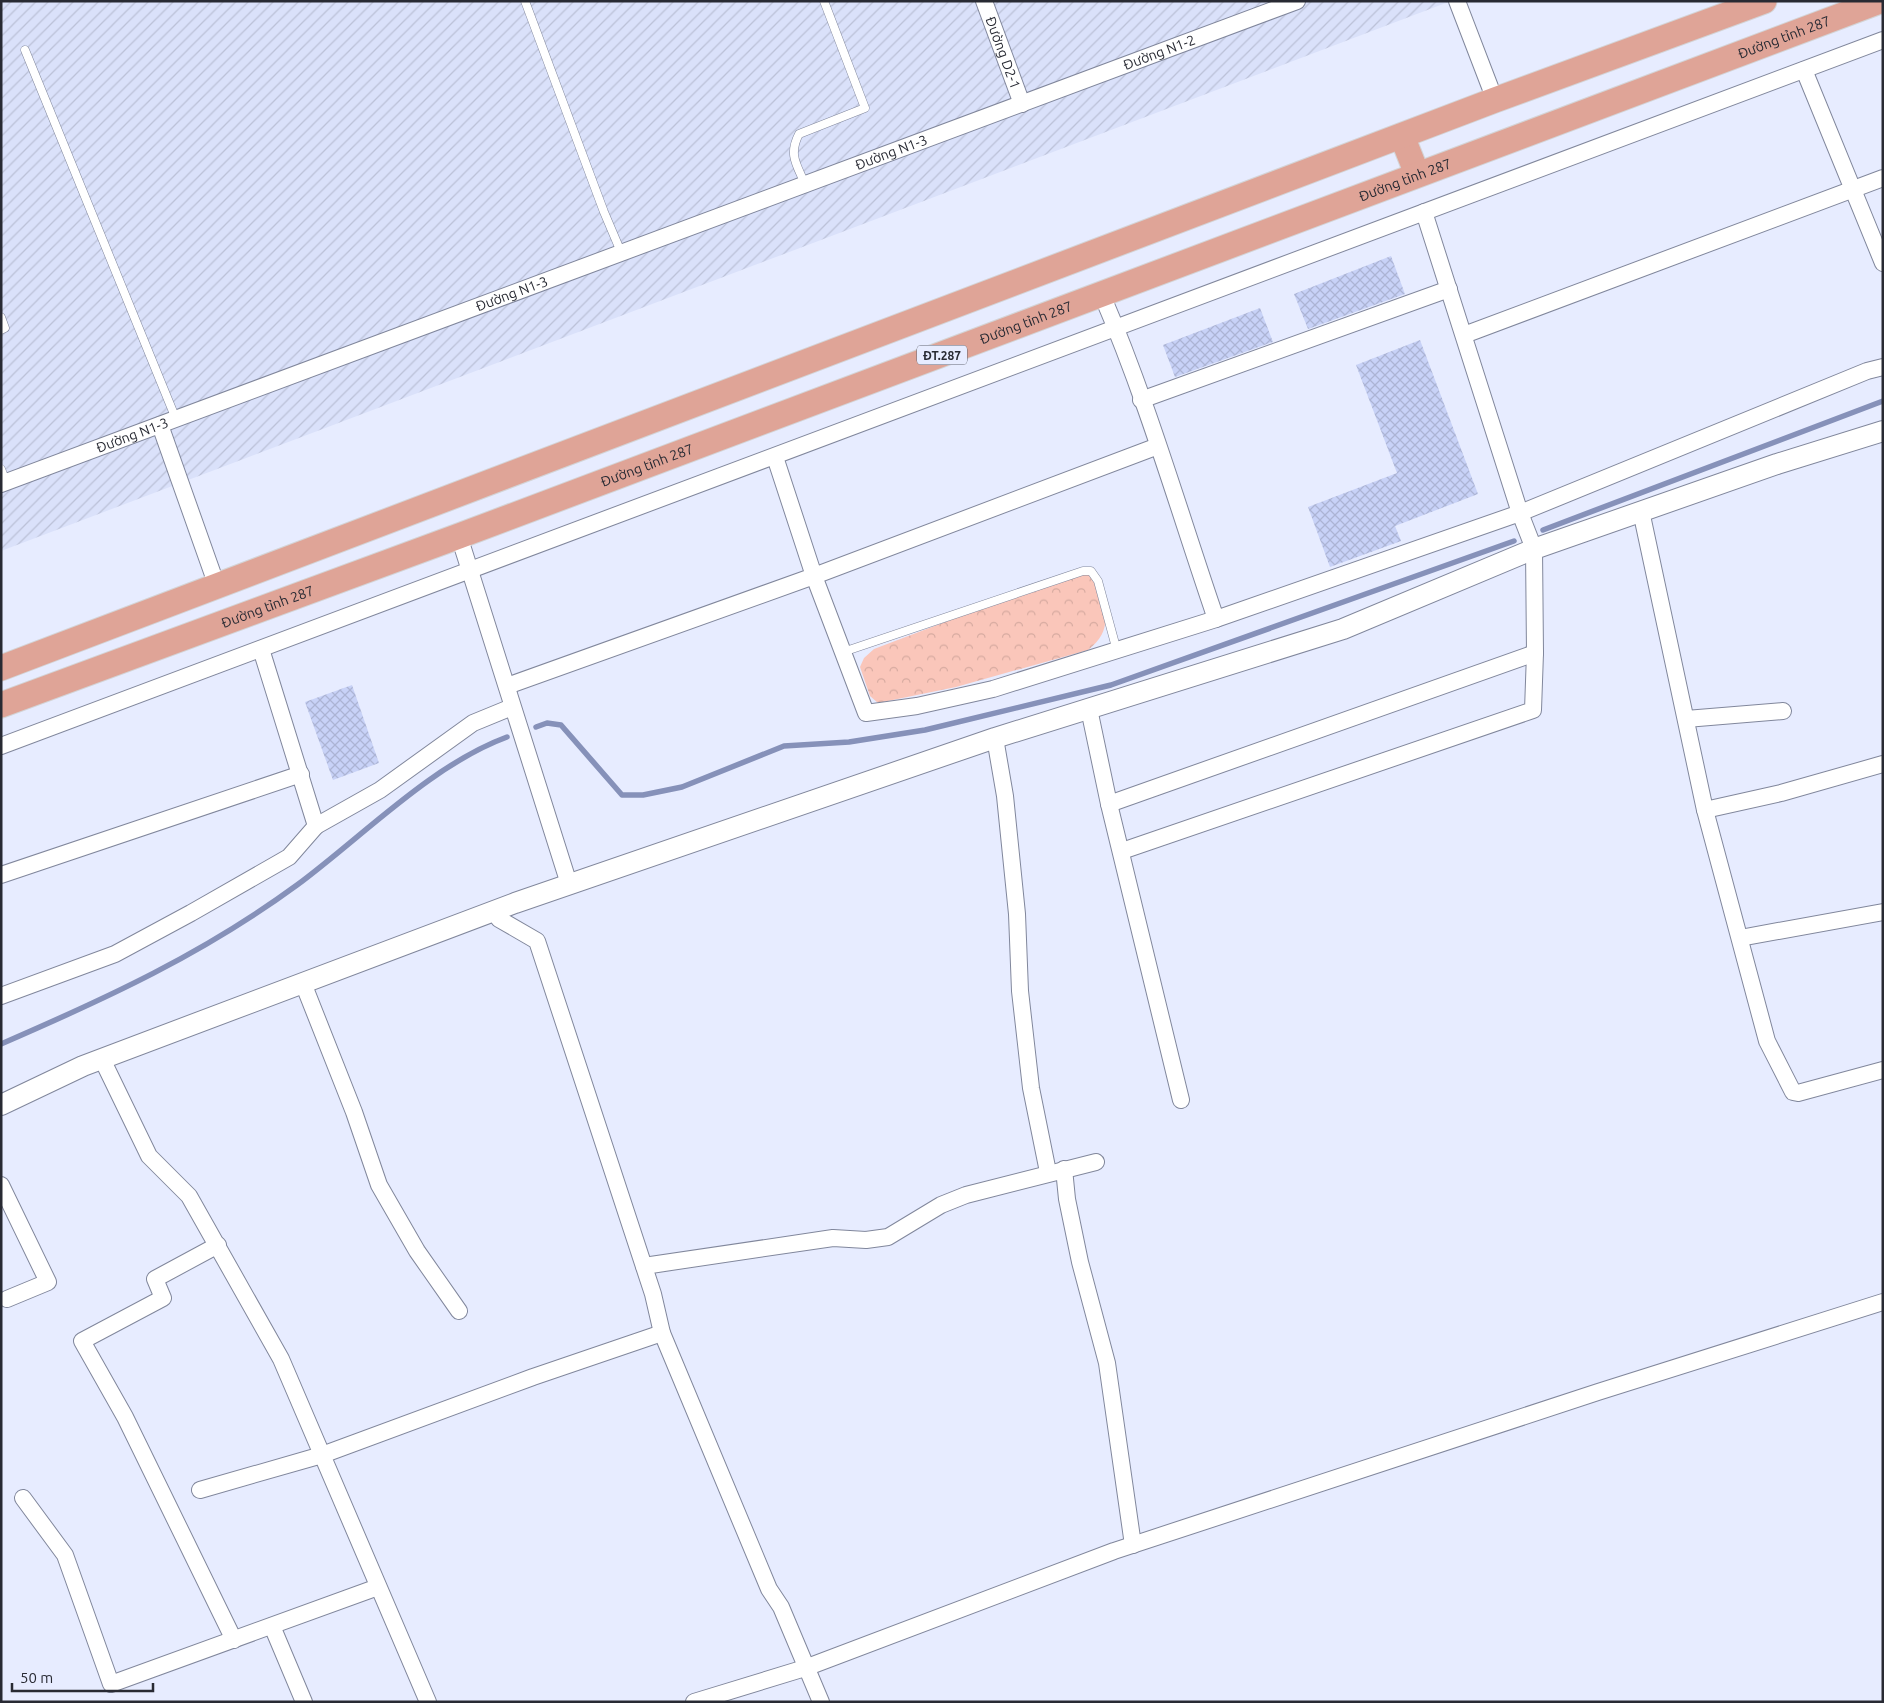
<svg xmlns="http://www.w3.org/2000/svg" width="1884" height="1703" font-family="Ubuntu,sans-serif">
<defs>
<pattern id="industrial-furrows" width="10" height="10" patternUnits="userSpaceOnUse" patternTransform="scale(1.25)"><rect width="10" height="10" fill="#dae1fa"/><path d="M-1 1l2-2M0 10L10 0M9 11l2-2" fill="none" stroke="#bbc1d7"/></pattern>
<pattern id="park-crowns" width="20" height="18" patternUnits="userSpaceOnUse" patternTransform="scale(1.25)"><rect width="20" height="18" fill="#fac6ba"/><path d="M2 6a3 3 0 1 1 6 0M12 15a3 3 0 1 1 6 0" fill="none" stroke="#d6aaa0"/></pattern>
<pattern id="building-cross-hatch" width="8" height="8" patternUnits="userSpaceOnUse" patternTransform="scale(1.25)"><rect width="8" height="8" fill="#c8d2f7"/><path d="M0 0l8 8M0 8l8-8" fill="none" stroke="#acb4d4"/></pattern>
</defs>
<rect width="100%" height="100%" fill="#e7ecff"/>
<!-- industrial -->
<polygon fill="url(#industrial-furrows)" points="1,1 1451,1 1,551"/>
<!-- park -->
<path fill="url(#park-crowns)" d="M1086 571 1093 576C1103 605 1117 628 1088 650L956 687 878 703 870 696 860 667 864 658 874 649 1074 573Z"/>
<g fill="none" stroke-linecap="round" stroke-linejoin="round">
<!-- stream -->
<g stroke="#8691b9" stroke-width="5.5">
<polyline points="1543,530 1883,401"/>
<polyline points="536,727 547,723 561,725 622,795 643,795 682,787 784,746 849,742 925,730 1111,685 1514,541"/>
<path d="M1 1044C107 998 203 954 297 885 362 837 431 765 507 737"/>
</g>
</g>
<!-- building -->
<g fill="url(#building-cross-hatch)">
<polygon points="1391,256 1405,294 1308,329 1294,294"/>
<polygon points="1260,308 1273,342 1175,377 1163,345"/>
<polygon points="1420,340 1478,494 1395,526 1401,541 1330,567 1308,507 1397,473 1356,365"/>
<polygon points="352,685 379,763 333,780 305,702"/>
</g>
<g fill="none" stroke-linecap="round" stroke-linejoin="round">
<!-- service casing -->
<g stroke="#81879c" stroke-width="9">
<g id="service">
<polyline points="525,1 604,212 621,252"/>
<polyline points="25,50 176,419"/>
<path d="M805 184C797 165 788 155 799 134L865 108 824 1"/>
<polyline points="1,317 5,328 1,330"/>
<polyline points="1,469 6,482"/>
<polyline points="843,652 1083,571 1091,571 1098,581 1117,651"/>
</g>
</g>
<!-- minor casing -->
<g stroke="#81879c" stroke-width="18">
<g id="minor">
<path id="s1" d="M984 1 1022 104"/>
<polyline points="1457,1 1495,100"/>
<polyline points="1804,70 1883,263"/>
<path d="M1102 295C1147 400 1179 511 1216 619L1520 513 1867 371 1883 367"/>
<polyline points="1464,335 1883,178"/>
<polyline points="1141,400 1449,289"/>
<polyline points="160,425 217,586"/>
<polyline points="775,457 814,576 866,713 917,706 993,689 1216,619"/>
<path id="s2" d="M1 484 1297 1"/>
<polyline points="1641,511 1705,810 1767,1041 1793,1092 1798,1093 1883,1070"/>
<polyline points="459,536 569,884"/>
<polyline points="507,686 814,576 1158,446"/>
<polyline points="1089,709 1109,804 1181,1100"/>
<polyline points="1686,719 1783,711"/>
<polyline points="995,738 1005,796 1017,914 1020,991 1031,1088 1048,1172"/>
<polyline points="1,746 1883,40"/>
<polyline points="1109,804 1535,653"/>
<polyline points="1705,810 1781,793 1883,764"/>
<polyline points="316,826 380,790 473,723 512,707"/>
<polyline points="1122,851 1533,710 1535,653 1534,549 1520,513 1424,212"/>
<polyline points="1,875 301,774"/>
<polyline points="494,911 499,919 537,941 653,1294 662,1333 769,1589 781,1607 821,1702"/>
<polyline points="1740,938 1883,912"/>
<polyline points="303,983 354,1112 379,1185 417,1251 459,1311"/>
<polyline points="1,996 115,954 191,913 289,857 316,826 261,649"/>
<polyline points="102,1059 149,1156 189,1196 281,1359 428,1702"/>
<polyline points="1064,1169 1067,1199 1080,1262 1107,1363 1133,1545"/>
<polyline points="1,1185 48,1282 7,1299"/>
<polyline points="218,1245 155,1279 163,1298 82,1341 125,1417 234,1640"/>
<polyline points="644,1266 833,1238 866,1240 888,1237 941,1205 966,1195 1096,1162"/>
<polyline points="200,1490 322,1455 533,1377 662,1333"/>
<polyline points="23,1498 65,1555 111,1684 378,1587"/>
<polyline points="272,1626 304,1702"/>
<polyline points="694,1702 805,1668 1114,1551 1598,1392 1883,1302"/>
</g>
</g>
<!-- tertiary casing -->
<g stroke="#81879c" stroke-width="22">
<polyline id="tertiary" points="1,1105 83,1066 515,903 995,738 1343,629 1534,549 1777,464 1883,431"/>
</g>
<!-- primary casing -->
<g stroke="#d4d4d6" stroke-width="27">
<g id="primary">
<polyline points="1402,136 1417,174"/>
<polyline points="1,668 1495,100 1764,1"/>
<path id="s3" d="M1 705 459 536 1880 1"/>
</g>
</g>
<!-- service -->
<use href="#service" stroke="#fff" stroke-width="8"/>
<!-- minor -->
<use href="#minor" stroke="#fff" stroke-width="16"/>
<!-- tertiary -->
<use href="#tertiary" stroke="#fff" stroke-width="20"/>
<!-- primary -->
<use href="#primary" stroke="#dfa497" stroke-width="25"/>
</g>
<g text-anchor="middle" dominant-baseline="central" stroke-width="4" stroke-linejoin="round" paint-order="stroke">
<!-- shield labels -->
<rect fill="#e7ecff" stroke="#616470" stroke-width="1" x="917" y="345.5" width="50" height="19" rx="4"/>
<g font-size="12" font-weight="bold" fill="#282a33">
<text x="942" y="355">ĐT.287</text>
</g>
<!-- street labels -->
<g font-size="14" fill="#282a33" stroke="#e7ecff">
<text stroke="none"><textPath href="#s3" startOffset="1904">Đường tỉnh 287</textPath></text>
<text stroke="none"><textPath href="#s1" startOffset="55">Đường D2-1</textPath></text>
<text stroke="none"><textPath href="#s2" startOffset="1236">Đường N1-2</textPath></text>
<text stroke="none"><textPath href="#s2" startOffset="950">Đường N1-3</textPath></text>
<text stroke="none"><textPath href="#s3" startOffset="1499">Đường tỉnh 287</textPath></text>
<text stroke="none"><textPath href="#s2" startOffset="545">Đường N1-3</textPath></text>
<text stroke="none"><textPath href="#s3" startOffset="1094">Đường tỉnh 287</textPath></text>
<text stroke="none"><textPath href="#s2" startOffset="140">Đường N1-3</textPath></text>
<text stroke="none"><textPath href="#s3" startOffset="689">Đường tỉnh 287</textPath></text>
<text stroke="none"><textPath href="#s3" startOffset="284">Đường tỉnh 287</textPath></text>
</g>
</g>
<!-- border -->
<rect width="1884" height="1703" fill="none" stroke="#282a33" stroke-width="5"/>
<!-- scale -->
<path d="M12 1683v8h141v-8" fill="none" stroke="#282a33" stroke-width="2.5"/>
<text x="20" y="1683" font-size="15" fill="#282a33" stroke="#e7ecff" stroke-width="4" paint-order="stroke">50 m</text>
</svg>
